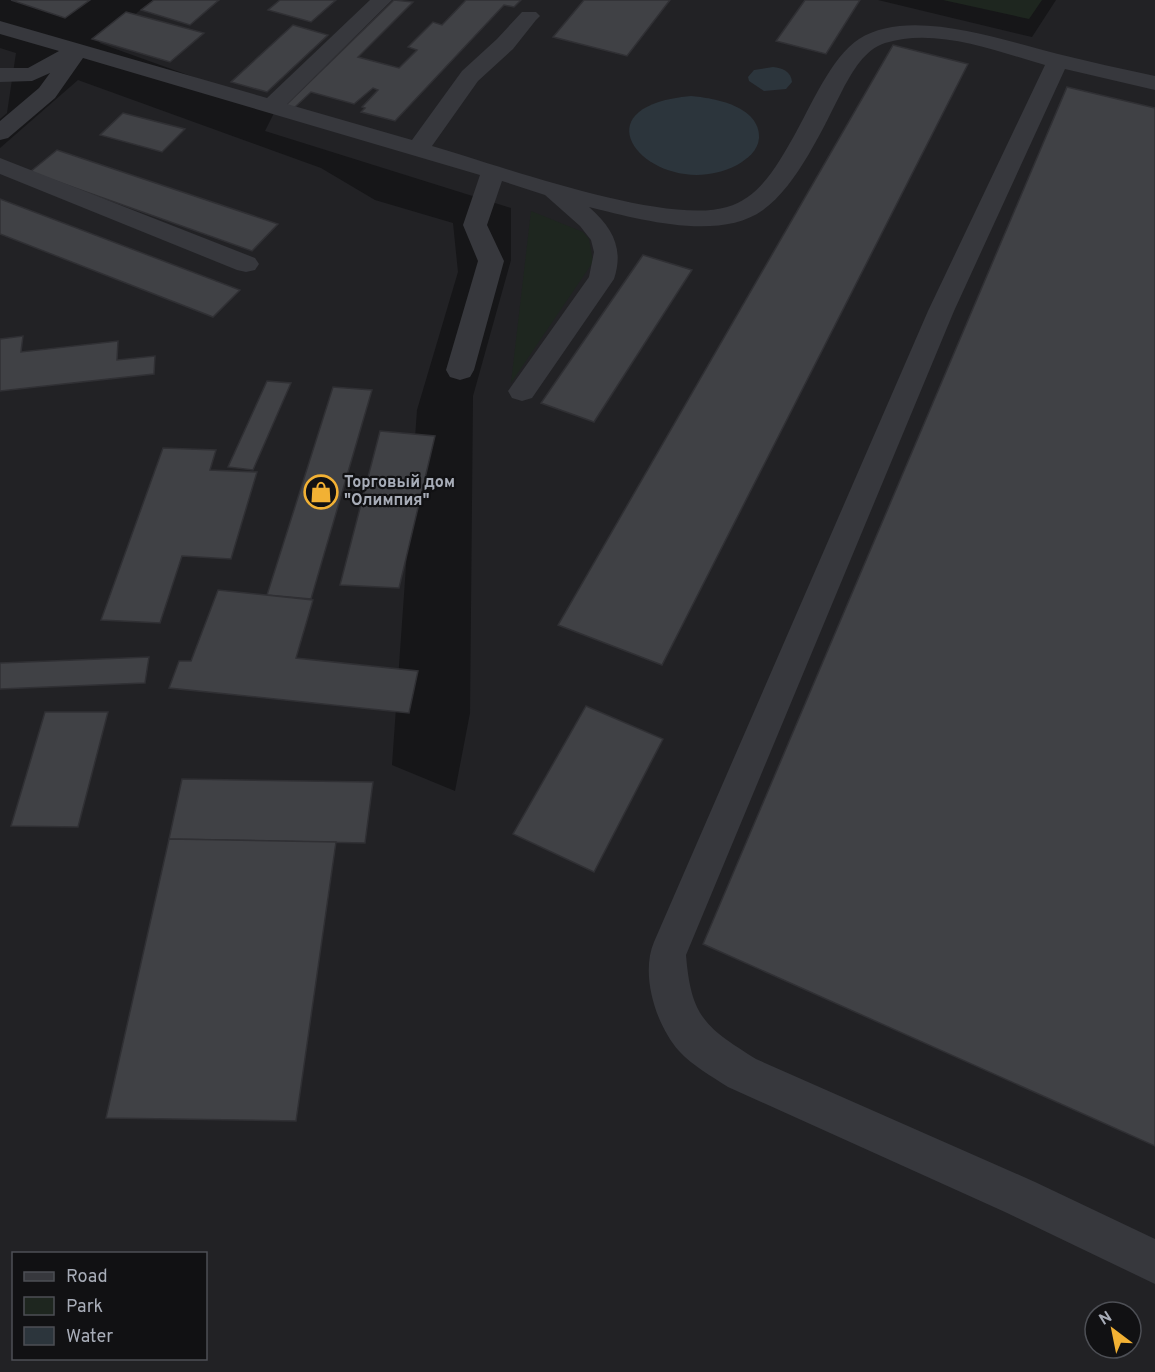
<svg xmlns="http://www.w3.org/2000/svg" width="1155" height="1372" font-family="Overpass,sans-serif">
<rect width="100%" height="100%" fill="#161618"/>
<!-- built -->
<g fill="#222225" fill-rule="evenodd">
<path d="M153 0H878L1032 37 1056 0H1155V1372H0V148L78 80 321 168 375 200 453 223 458 272 417 410 392 765 455 791 470 713 473 396 511 260V208L265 131 277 107 99 43ZM14 1254H206V1358H14ZM1095 1312H1131V1348H1095Z"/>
<polygon points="0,48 16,53 7,113 0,119"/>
</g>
<!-- green -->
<g fill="#1e261f">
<polygon points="943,0 1042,0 1029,19"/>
<polygon points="531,211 583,232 589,239 593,262 511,383"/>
</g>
<!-- water -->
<g fill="#2c353c">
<path d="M773 67C782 68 791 71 792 82L786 89 764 91 749 81 748 77 754 70Z"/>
<path d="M691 96C714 98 760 106 759 138 758 151 747 159 737 165 658 206 565 107 691 96Z"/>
</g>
<!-- building -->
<g fill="#404145" stroke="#303034" stroke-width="1.5">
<polygon points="11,0 90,0 65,18"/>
<polygon points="154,0 219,0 190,25 141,10"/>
<polygon points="280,0 336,0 311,22 268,10"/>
<polygon points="394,0 413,2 358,57 399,68 417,50 408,47 433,22 442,25 466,0 521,0 514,7 504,5 395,121 361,112 365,108 362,107 378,90 373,88 354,104 311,92 294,108 285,106"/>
<polygon points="584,0 670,0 627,56 553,37"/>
<polygon points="805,0 860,0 826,54 776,41"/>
<polygon points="126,12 204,33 170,62 92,39"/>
<polygon points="293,25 328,35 267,92 231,82"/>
<polygon points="893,45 968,64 662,665 558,625"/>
<polygon points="1067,87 1155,108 1155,1146 703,944"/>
<polygon points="123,113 185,129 162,152 100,135"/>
<polygon points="57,150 278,224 252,251 30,172"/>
<polygon points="0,199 240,290 213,317 0,234"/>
<polygon points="643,255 692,270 594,422 541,403"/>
<polygon points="23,336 21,352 118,341 117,360 155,356 154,374 0,391 0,339"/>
<polygon points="267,381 291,383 253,470 228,467"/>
<polygon points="333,387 372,390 311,599 267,595"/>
<polygon points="380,431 435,436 399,588 340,585"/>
<polygon points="163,448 216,450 210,470 257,472 231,559 182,556 160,623 101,620"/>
<polygon points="218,590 313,600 296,658 418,671 409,713 169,688 179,661 191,661"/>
<polygon points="149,657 145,683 0,689 0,663"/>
<polygon points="586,706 663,739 594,872 513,834"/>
<polygon points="45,712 108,712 78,827 11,826"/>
<polygon points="182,779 373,782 365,843 169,839"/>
<polygon points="169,839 336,842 296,1121 106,1118"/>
</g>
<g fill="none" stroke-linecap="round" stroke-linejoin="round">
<!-- minor -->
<g fill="#37383d" fill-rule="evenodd">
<path d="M370 0H392L287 104 412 140 462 71 497 39 522 12H536L540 16 536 20 513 49 478 81 432 146C498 165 665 226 727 207 760 198 778 164 794 136 810 108 831 57 859 39 910 6 1004 41 1058 54 1090 62 1123 69 1155 76V90L1065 69 954 311 686 955C691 1017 705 1027 756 1059L1035 1182 1155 1239V1284L1005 1212 728 1087C711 1076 693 1066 679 1051 656 1025 640 975 654 942L928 311 1045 65C996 51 936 27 885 43 864 50 853 71 843 89 824 126 797 186 763 210 719 242 638 219 589 207 613 228 624 249 614 279L532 398 522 401 512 398 508 391 589 277 594 252 591 240 580 226 545 195 502 181 487 225 504 261 474 370 470 377 460 380 450 377 446 370 478 261 463 225 480 175 83 58 55 98 8 138 0 140V121L39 88 50 73 32 81 0 82V68H28L59 51 0 34V21L267 98Z"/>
<polygon points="0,158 255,258 259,264 255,270 246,272 237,270 0,174"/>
</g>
</g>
<!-- icons -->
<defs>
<g id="shop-ring" transform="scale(1.725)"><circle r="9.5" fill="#111113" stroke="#f2b134" stroke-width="1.5"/><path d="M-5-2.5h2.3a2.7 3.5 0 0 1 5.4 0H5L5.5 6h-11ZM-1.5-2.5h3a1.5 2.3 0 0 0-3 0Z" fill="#f2b134"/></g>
</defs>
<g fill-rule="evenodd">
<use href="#shop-ring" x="321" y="492"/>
</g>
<g text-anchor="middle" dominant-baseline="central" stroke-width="4.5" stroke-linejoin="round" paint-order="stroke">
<!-- poi labels -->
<g font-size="16" font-weight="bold" fill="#a8adb8" stroke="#111113" text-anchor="start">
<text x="344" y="483">Торговый дом<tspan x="344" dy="18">"Олимпия"</tspan></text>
</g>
</g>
<!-- legend -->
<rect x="12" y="1252" width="195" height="108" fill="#111113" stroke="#4d4f55" stroke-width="1.5"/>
<rect x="24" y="1272" width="30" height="9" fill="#37383d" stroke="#4d4f55" stroke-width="1.5"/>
<text x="66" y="1282" font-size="18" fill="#a8adb8">Road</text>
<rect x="24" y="1297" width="30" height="18" fill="#1e261f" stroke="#4d4f55" stroke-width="1.5"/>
<text x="66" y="1312" font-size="18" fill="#a8adb8">Park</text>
<rect x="24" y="1327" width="30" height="18" fill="#2c353c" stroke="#4d4f55" stroke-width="1.5"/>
<text x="66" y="1342" font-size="18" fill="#a8adb8">Water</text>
<!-- north arrow -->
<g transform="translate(1113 1330) rotate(328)"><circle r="28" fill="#111113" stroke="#4d4f55" stroke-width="1.5"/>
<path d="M0-4.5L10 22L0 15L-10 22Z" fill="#f2b134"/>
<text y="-9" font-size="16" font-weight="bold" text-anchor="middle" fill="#a8adb8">N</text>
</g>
</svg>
